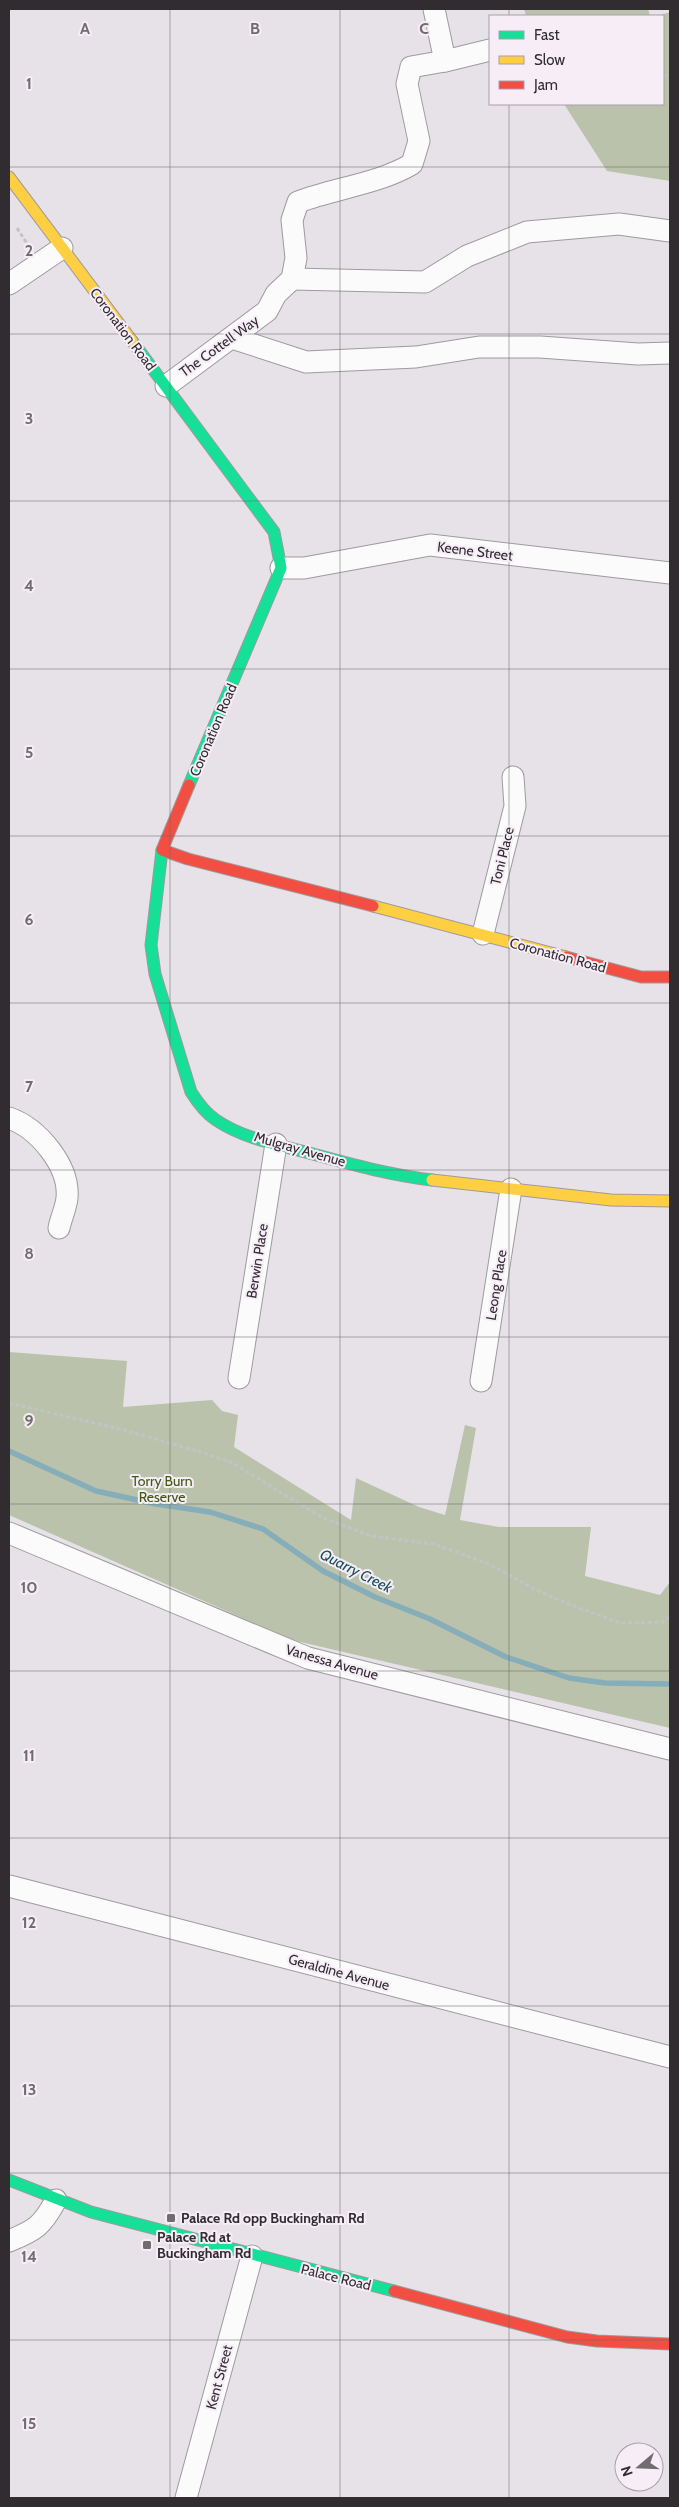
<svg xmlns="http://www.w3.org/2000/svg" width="679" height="2507" font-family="Cabin,sans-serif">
<rect width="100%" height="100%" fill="#e7e2e7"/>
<!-- forest -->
<g fill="#bac2ac">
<polygon points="524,9 648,9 650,16 526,16"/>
<polygon points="670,12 670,181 607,171 564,104 663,104 663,16 658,16"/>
<polygon points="9,1352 127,1361 123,1407 212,1400 222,1411 238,1415 234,1447 351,1520 356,1478 419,1507 445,1515 465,1425 476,1428 460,1520 499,1527 591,1527 585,1576 660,1595 670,1582 670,1728 292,1640 9,1515"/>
</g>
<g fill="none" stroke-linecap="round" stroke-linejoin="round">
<!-- stream -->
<polyline stroke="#85aeb9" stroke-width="5.5" points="9,1451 96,1491 156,1504 210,1512 263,1529 323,1571 375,1597 430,1619 506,1657 569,1678 605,1683 670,1684"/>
<!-- street casing -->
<g stroke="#9e9a9e" stroke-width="23">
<g id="street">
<polyline points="445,61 490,50"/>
<polyline points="292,279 425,282 467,256 527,232 619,224 670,231"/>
<polyline points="9,284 62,248"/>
<polyline points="232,338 306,362 416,357 479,347 540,347 638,354 670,353"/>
<path d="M166 386 267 311 276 294 292 279 296 258 292 220 298 202C335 188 378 184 412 164L419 141 407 84 411 67 445 61 434 9"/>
<polyline points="281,568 304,568 430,545 670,573"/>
<polyline points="483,934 515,806 513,777"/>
<path d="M9 1118C38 1128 70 1166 67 1198 66 1208 61 1218 59 1228"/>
<polyline points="239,1378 276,1144"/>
<polyline points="481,1381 511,1189"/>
<polyline points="9,1533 308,1658 670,1749"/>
<polyline points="9,1886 670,2057"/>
<path d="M9 2241C36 2230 42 2226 56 2200"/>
<polyline points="186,2498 252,2256"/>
</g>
</g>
<!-- fast casing -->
<g stroke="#9e9a9e" stroke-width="13">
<g id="fast">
<polyline points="132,341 274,532 281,568 189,785"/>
<path d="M162 850 151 945 155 974 191 1092C198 1103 205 1113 216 1120 242 1138 279 1145 309 1153 350 1164 390 1175 432 1180"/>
<polyline points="9,2180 91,2212 394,2291"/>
</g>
</g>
<!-- slow casing -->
<g stroke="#9e9a9e" stroke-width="13">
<g id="slow">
<polyline points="9,177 132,341"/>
<polyline points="373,906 566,957"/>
<polyline points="432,1180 611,1200 670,1201"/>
</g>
</g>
<!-- jam casing -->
<g stroke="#9e9a9e" stroke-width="13">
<g id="jam">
<polyline points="189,785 162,850 188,859 373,906"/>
<polyline points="566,957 641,977 670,977"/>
<polyline points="394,2291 567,2337 597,2341 670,2344"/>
</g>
</g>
<!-- path -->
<g stroke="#c4c3c4" stroke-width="3" stroke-dasharray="4 2.5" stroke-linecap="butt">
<polyline points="663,75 670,76"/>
<polyline points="17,228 30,248"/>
<polyline points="9,1403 124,1430 204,1453 233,1463 321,1517 371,1536 434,1544 489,1564 534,1589 566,1603 620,1623 663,1622 670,1617"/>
</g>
<!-- street -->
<use href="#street" stroke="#fbfbfb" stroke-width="21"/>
<!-- fast -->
<use href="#fast" stroke="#16e098" stroke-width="11"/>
<!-- slow -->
<use href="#slow" stroke="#ffcf43" stroke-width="11"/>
<!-- jam -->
<use href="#jam" stroke="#f24e42" stroke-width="11"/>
</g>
<!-- grid -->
<path fill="none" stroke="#706c70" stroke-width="1" stroke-opacity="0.55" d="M170 9V2498M340 9V2498M509 9V16M509 104V2498M9 167H670M9 334H670M9 501H670M9 669H670M9 836H670M9 1003H670M9 1170H670M9 1337H670M9 1504H670M9 1671H670M9 1838H670M9 2006H670M9 2173H670M9 2340H670"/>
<!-- markers -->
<g fill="#706c70" stroke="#f6edf7" stroke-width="2">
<rect x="166" y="2213" width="10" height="10" rx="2.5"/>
<rect x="142" y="2240" width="10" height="10" rx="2.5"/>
</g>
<g text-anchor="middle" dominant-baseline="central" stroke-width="4" stroke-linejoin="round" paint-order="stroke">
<!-- street labels -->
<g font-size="14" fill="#302c30" stroke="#f6edf7">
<text transform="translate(123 329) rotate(53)">Coronation Road</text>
<text transform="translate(219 346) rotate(-36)">The Cottell Way</text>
<text transform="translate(475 551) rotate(7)">Keene Street</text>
<text transform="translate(213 730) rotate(-67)">Coronation Road</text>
<text transform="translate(502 856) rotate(-76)">Toni Place</text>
<text transform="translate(558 955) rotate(15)">Coronation Road</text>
<text transform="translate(300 1149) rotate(16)">Mulgray Avenue</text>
<text transform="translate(257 1261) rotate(-81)">Berwin Place</text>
<text transform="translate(496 1285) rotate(-81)">Leong Place</text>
<text transform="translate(332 1662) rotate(16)">Vanessa Avenue</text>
<text transform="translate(339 1972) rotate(15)">Geraldine Avenue</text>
<text transform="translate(336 2277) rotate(14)">Palace Road</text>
<text transform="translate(219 2377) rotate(-75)">Kent Street</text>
</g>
<!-- park labels -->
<g font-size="14" fill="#425813" stroke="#f6edf7">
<text x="162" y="1481">Torry Burn<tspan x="162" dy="16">Reserve</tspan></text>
</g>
<!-- poi labels -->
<g font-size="14" font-weight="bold" fill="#302c30" stroke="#f6edf7" text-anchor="start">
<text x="181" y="2218">Palace Rd opp Buckingham Rd</text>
<text x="157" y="2237">Palace Rd at<tspan x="157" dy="16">Buckingham Rd</tspan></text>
</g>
<!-- water labels -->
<g font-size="15" font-style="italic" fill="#194f59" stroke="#f6edf7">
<text transform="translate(356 1571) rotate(27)">Quarry Creek</text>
</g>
</g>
<g font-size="16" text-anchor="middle" font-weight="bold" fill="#706c70" stroke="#f6edf7" stroke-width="4" stroke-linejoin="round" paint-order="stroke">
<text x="85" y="34">A</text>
<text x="255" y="34">B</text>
<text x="424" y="34">C</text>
<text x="29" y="89">1</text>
<text x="29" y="256">2</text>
<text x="29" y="424">3</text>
<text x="29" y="591">4</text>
<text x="29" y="758">5</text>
<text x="29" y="925">6</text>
<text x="29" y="1092">7</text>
<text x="29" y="1259">8</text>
<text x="29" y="1426">9</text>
<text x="29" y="1593">10</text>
<text x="29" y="1761">11</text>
<text x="29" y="1928">12</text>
<text x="29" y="2095">13</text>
<text x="29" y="2262">14</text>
<text x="29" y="2429">15</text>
</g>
<!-- border -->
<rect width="679" height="2507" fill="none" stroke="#302c30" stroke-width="20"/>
<!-- legend -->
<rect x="489" y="15" width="175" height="90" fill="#f6edf7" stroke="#a7a0a7"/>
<rect x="499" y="31" width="25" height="8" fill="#16e098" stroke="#a7a0a7"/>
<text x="534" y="40" font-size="15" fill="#302c30">Fast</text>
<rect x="499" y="56" width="25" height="8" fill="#ffcf43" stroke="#a7a0a7"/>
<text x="534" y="65" font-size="15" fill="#302c30">Slow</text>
<rect x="499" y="81" width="25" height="8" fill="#f24e42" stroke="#a7a0a7"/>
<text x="534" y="90" font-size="15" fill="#302c30">Jam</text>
<!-- north arrow -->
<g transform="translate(639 2467) rotate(251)"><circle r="24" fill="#f6edf7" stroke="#a7a0a7"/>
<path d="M0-4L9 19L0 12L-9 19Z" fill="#706c70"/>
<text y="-8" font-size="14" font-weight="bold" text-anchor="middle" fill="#302c30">N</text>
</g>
</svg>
